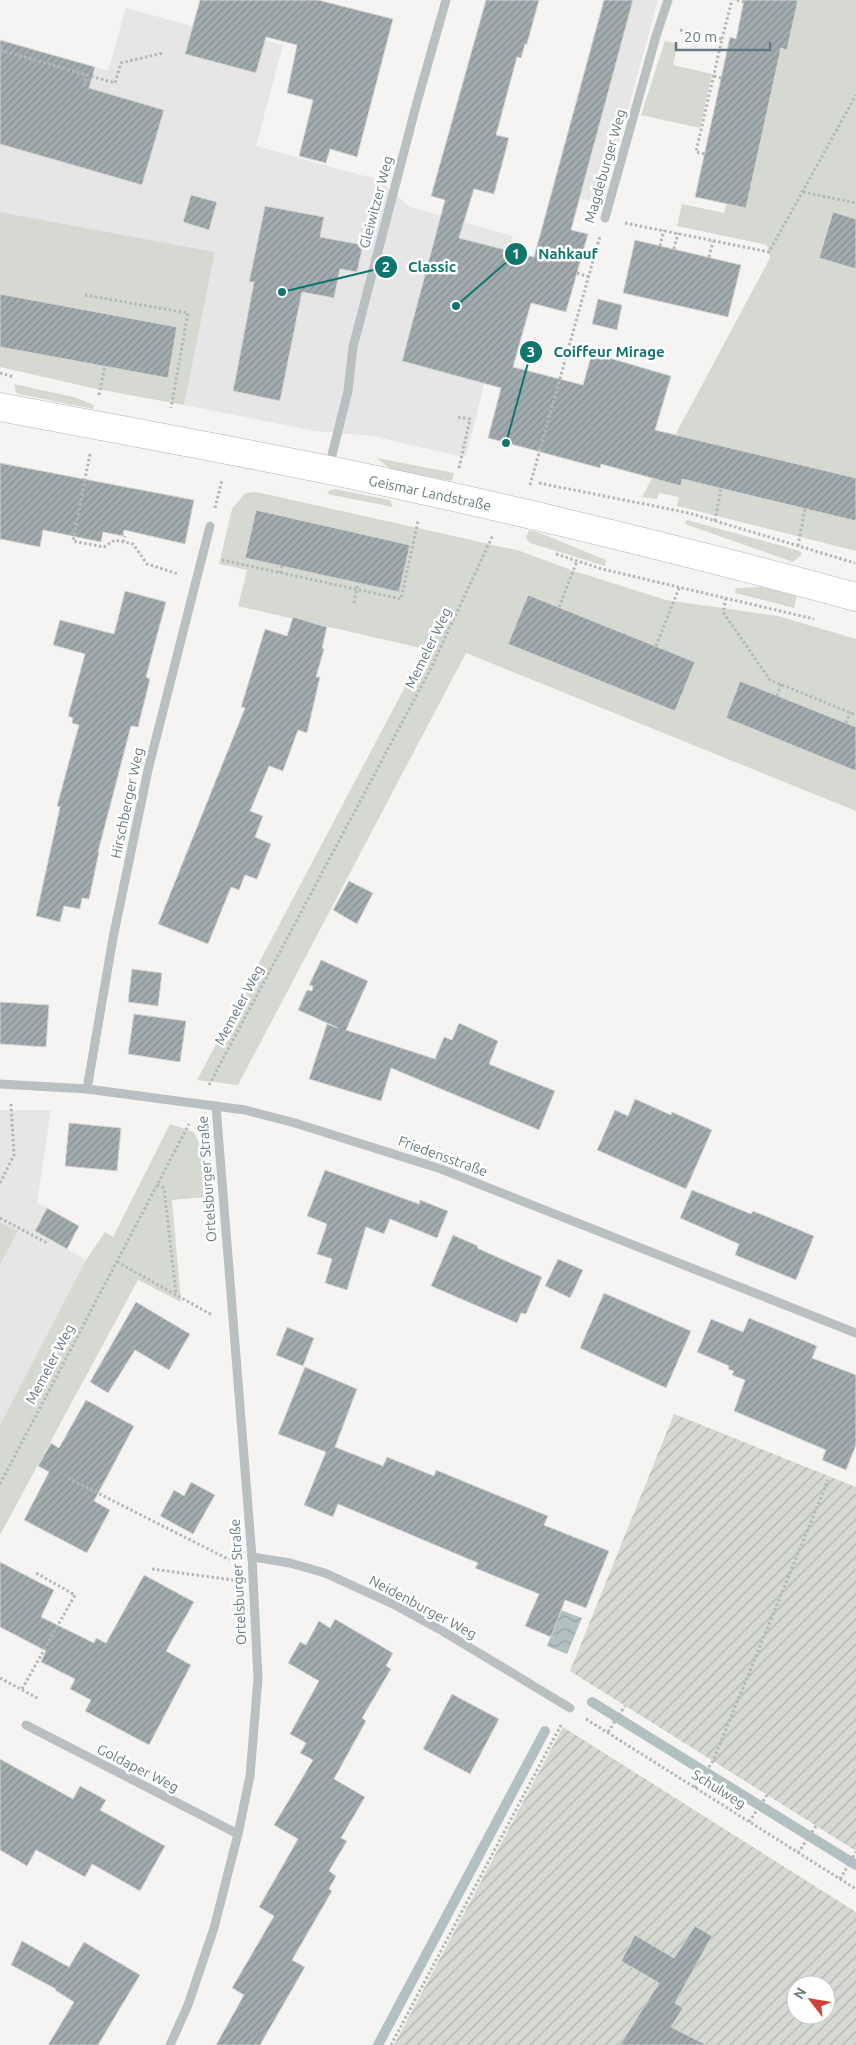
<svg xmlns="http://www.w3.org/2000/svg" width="856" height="2045" font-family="Ubuntu,sans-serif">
<defs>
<pattern id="garden-furrows" width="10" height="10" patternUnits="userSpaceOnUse" patternTransform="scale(1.25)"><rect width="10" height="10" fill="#d5d9d1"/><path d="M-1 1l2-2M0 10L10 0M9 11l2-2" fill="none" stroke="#b1b5af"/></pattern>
<pattern id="water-waves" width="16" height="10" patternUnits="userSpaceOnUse" patternTransform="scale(1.25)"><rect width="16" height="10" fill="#b3c0c2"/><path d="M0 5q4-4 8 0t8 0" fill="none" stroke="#95a1a3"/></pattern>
<pattern id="building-hatch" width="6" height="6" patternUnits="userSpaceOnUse" patternTransform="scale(1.25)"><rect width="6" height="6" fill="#a2abae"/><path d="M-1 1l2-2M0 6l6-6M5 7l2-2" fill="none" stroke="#889093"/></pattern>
</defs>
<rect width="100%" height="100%" fill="#f5f4f2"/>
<!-- built -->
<g fill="#e5e6e5">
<polygon points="604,0 658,0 602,204 552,190"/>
<polygon points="126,8 192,26 194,22 283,45 256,146 379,180 410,207 513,236 479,367 488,369 466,456 458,456 373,436 315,431 184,405 215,252 0,212 0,40 108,71"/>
<polygon points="0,1110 51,1110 37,1203 79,1226 67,1249 86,1260 0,1425"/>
</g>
<!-- green -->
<g fill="#d5d9d1">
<polygon points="798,0 856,0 856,551 677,506 679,497 659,493 657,499 642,497 770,258 767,245 677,226 682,204 724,213 726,204 746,208 781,48 787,50"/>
<polygon points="665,41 678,44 673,65 712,74 700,128 641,115"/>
<polygon points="0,212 215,252 184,405 97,389 0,367"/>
<polygon points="14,384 74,397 94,405 93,409 19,394 16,392"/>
<polygon points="377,458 454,473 452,481 390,469"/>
<polygon points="335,489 390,500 393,507 327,494 330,490"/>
<polygon points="257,492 520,551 571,570 666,600 778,616 856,639 856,811 466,653 238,1085 197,1080 425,649 238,606 247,570 219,564 232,509 245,493"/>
<polygon points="687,520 800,551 802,554 793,562 685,524"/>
<polygon points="529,530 540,533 606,560 605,566 530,543 526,538"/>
<polygon points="765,587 797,596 794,608 735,593 736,588"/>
<polygon points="170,1124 194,1132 199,1143 206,1197 172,1200 181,1302 138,1280 0,1535 0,1425 86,1260 105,1232 113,1237"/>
<polygon points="0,1222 18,1231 0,1264"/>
</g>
<!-- garden -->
<g fill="url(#garden-furrows)" fill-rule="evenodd">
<polygon points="674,1414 856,1487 856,1851 570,1671"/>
<path d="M563 1727 856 1912V2045H394ZM796 1985H826V2015H796Z"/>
</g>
<!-- water -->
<polygon fill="url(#water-waves)" points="561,1610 582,1618 567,1654 547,1646"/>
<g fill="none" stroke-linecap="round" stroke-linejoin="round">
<!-- stream -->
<g stroke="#b3c0c2" stroke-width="10">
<polyline points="592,1702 856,1865"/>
<polyline points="378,2045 545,1731"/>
</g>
</g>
<!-- building -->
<g fill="url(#building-hatch)" stroke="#d6d6d4">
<polygon points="200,0 318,0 393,19 357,157 330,149 326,163 299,156 313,100 287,93 297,45 266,37 256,73 185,54"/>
<polygon points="486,0 539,0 527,44 525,44 521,58 517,57 496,135 509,138 494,194 474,189 459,238 534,257 604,0 633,0 571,230 588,234 566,312 531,303 513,367 583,385 592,353 671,376 655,430 856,478 856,521 682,479 681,486 601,464 600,468 488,438 501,388 402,361 445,200 431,196"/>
<polygon points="744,0 798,0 787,50 781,48 746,208 695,197 730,37 736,39"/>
<polygon points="0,40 95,67 89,88 164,110 142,185 0,144"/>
<polygon points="191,195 217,202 209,230 183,222"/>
<polygon points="265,206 324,217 320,237 363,245 357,272 340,269 334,298 302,292 280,401 233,391 254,282 249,282"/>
<polygon points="833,212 856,219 856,269 819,258"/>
<polygon points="635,240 741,265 728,317 623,293"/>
<polygon points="0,294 177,327 168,378 0,347"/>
<polygon points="598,299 622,305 617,330 592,324"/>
<polygon points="0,463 194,500 185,544 124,530 123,536 103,532 101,542 43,530 40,547 0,539"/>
<polygon points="256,510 410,545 399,592 245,558"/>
<polygon points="125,591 166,602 146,677 150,679 138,727 131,726 98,852 99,852 89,899 82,898 80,909 64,906 60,922 36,916 60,807 57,806 79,725 72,723 73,718 68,716 85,654 53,645 60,620 114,634"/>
<polygon points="528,595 695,662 675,711 508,644"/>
<polygon points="293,617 327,627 322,648 324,649 316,677 320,677 307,733 298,730 283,771 269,766 250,811 263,816 255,837 271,844 257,879 245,875 239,890 231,887 208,944 158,924 245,708 241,707 265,629 287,636"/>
<polygon points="740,681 856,727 856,771 726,718"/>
<polygon points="349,881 373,893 357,924 333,910"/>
<polygon points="321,960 368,981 346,1030 435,1059 444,1037 452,1040 459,1023 498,1041 489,1064 555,1091 539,1130 391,1068 381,1101 309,1079 327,1024 338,1028 298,1010 307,990 312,991 313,986 309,985"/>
<polygon points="132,969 162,973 158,1006 128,1002"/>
<polygon points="0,1002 49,1005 46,1047 0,1044"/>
<polygon points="134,1014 186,1021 180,1062 128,1054"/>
<polygon points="635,1099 671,1115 672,1112 712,1130 686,1189 597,1150 615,1110 628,1116"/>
<polygon points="69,1123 121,1128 117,1171 65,1166"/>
<polygon points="325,1170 419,1204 420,1200 448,1211 437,1238 390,1219 384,1234 366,1227 347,1290 325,1283 332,1259 317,1254 327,1224 307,1216"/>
<polygon points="692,1190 751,1214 753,1211 814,1236 796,1280 735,1255 739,1244 680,1218"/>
<polygon points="47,1208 79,1226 67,1249 35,1231"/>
<polygon points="453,1235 478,1246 477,1248 542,1277 526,1314 521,1313 517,1323 431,1286"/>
<polygon points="558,1259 583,1270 570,1298 545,1286"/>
<polygon points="604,1293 691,1331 666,1388 580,1348"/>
<polygon points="136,1302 190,1334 169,1370 135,1350 108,1393 90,1382"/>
<polygon points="749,1318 817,1346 812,1358 856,1375 856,1445 846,1470 822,1460 826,1450 734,1411 745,1380 732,1375 734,1371 728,1369 729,1366 697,1352 711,1319 743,1332"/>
<polygon points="287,1327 314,1338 303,1366 276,1355"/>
<polygon points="305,1367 357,1389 335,1447 383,1466 387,1457 434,1476 436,1470 548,1516 544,1525 609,1551 586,1608 565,1600 551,1637 525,1626 539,1594 475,1568 478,1563 338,1504 333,1517 304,1505 326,1452 278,1434"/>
<polygon points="86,1400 134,1426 94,1501 110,1510 87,1553 24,1520 49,1472 38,1466 51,1443 59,1448"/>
<polygon points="191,1482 215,1495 193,1534 160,1516 174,1490 184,1496"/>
<polygon points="0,1562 54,1590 41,1617 94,1643 96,1638 106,1643 144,1575 194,1602 166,1651 191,1665 149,1745 85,1711 91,1700 70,1689 75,1679 41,1662 46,1651 0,1627"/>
<polygon points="335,1619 393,1653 386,1666 391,1669 362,1718 366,1721 334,1779 365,1797 341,1838 347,1841 329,1871 336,1876 329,1889 332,1891 292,1960 305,1967 260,2045 216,2045 244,1995 232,1988 274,1916 259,1907 298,1839 274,1825 313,1760 300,1753 306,1743 290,1734 319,1681 288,1663 300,1642 306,1645 319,1621 330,1628"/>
<polygon points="452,1694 499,1719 470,1774 423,1749"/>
<polygon points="0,1759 73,1799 80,1786 106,1800 100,1810 165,1846 140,1891 92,1864 85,1877 36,1850 27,1866 0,1850"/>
<polygon points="695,1926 712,1936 675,2003 683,2008 671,2027 707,2045 620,2045 659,1983 621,1961 635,1935 674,1958"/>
<polygon points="22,1941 69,1967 84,1942 140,1975 98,2045 48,2045 74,2002 55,1990 56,1989 11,1965"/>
</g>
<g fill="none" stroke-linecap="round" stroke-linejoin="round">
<!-- major casing -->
<g stroke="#aeb3b6" stroke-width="29">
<path id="major" d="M0 407C110 428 220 448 329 470 506 507 682 550 856 597"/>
</g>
<!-- path -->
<g stroke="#b4b8ba" stroke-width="3" stroke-dasharray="2.5 2.5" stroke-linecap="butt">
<polyline points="737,0 744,2"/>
<polyline points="680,30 722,39 696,152 705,154"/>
<polyline points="722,39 732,0"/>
<polyline points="0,50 115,83 121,63 163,53"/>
<polyline points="714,76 722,78"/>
<polyline points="84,86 87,75"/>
<polyline points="803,192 856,203"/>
<polyline points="625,223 769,252 856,95"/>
<polyline points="660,246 664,230"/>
<polyline points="674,249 678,233"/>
<polyline points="709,257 713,241"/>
<polyline points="577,273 589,277"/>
<polyline points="85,295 188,313 171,408"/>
<polyline points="0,373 14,377"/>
<polyline points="99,395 105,366"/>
<polyline points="458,417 470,419 459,468"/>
<polyline points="90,454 73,541 104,547 115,540 133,544 147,564 178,574"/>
<polyline points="539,483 689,513 855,563"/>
<polyline points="530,485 600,236"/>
<polyline points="215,508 222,480"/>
<polyline points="715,521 721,488"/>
<polyline points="123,542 125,536"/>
<polyline points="798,546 805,509"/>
<polyline points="556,554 602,569 814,619"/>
<polyline points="222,560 401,599 418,521"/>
<polyline points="280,573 282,566"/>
<polyline points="726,598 723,612 770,680 856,715"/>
<polyline points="354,603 358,583"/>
<polyline points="559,607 577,561"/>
<polyline points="656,646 679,588"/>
<polyline points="777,696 781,684"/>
<polyline points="846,723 850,712"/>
<polyline points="209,1085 430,670 493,535"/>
<polyline points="0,1183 14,1155 11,1104"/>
<polyline points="157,1185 164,1188 176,1294"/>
<polyline points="0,1218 47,1243"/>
<polyline points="117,1262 212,1315"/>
<polyline points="68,1478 228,1559 231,1559"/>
<polyline points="0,1484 189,1124"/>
<polyline points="152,1569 233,1580"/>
<polyline points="0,1678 39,1699"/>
<polyline points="22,1689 75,1595 36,1573"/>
<polyline points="586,1719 856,1889"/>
<polyline points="608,1732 625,1706"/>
<polyline points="695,1788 713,1761 828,1480"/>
<polyline points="749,1822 767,1795"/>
<polyline points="798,1853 816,1826"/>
<polyline points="840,1879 856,1852"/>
<polyline points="391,2045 561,1725"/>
</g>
<!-- minor -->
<g stroke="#babfc1" stroke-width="9">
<polyline points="605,218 656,36 668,0"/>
<polyline points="329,467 348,391 353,347 417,102 446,0"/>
<polyline points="0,1084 87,1089 245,1110 295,1123 441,1169 856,1333"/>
<polyline points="87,1089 113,938 148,770 210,526"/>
<polyline points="252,1557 290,1563 325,1573 395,1605 439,1629 570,1708"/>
<polyline points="26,1725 238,1834"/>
<polyline points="170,2045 188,2005 214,1928 238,1834 250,1776 258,1678 252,1557 216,1106"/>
</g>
<!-- major -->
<use href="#major" stroke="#fff" stroke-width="28"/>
</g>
<g text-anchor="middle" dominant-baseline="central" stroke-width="5" stroke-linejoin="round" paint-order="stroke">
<!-- street labels -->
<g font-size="14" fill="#677980" stroke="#fff">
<text transform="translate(605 166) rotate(-74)">Magdeburger Weg</text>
<text transform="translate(376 202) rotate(-75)">Gleiwitzer Weg</text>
<text transform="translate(430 493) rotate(12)">Geismar Landstraße</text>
<text transform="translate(428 648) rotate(-64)">Memeler Weg</text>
<text transform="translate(127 803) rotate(-78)">Hirschberger Weg</text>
<text transform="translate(239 1005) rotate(-62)">Memeler Weg</text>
<text transform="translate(443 1156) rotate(20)">Friedensstraße</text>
<text transform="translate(207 1179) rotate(-94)">Ortelsburger Straße</text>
<text transform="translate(50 1364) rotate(-62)">Memeler Weg</text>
<text transform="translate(238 1582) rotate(-93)">Ortelsburger Straße</text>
<text transform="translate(423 1607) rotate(28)">Neidenburger Weg</text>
<text transform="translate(138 1768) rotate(27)">Goldaper Weg</text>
<text transform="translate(719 1789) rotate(32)">Schulweg</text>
</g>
</g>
<!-- callouts -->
<path fill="none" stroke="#0f766e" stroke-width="2" d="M456 306L516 254M282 292L386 267M506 443L531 352"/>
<g fill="#0f766e" stroke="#fff" stroke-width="2">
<circle cx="456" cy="306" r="5"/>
<circle cx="282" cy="292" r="5"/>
<circle cx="506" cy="443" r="5"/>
<circle cx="516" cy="254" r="12"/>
<circle cx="386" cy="267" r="12"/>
<circle cx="531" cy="352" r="12"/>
</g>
<g font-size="15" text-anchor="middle" font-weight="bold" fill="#fff">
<text x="516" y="259">1</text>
<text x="386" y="272">2</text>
<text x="531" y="357">3</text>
</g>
<g font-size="15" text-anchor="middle" font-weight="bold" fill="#0f766e" stroke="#fff" stroke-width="5" stroke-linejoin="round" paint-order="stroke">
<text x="568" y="259">Nahkauf</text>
<text x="432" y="272">Classic</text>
<text x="609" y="357">Coiffeur Mirage</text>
</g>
<!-- north arrow -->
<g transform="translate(811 2000) rotate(301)"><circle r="24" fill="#ffffff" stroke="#c2c9cc"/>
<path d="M0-4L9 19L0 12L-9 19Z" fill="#d14036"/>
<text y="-8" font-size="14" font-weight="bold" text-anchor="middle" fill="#677980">N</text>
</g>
<!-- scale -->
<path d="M676 42v8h94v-8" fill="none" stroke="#677980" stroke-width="2.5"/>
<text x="684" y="42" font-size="15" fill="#677980" stroke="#ffffff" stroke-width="4" paint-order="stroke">20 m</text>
</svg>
